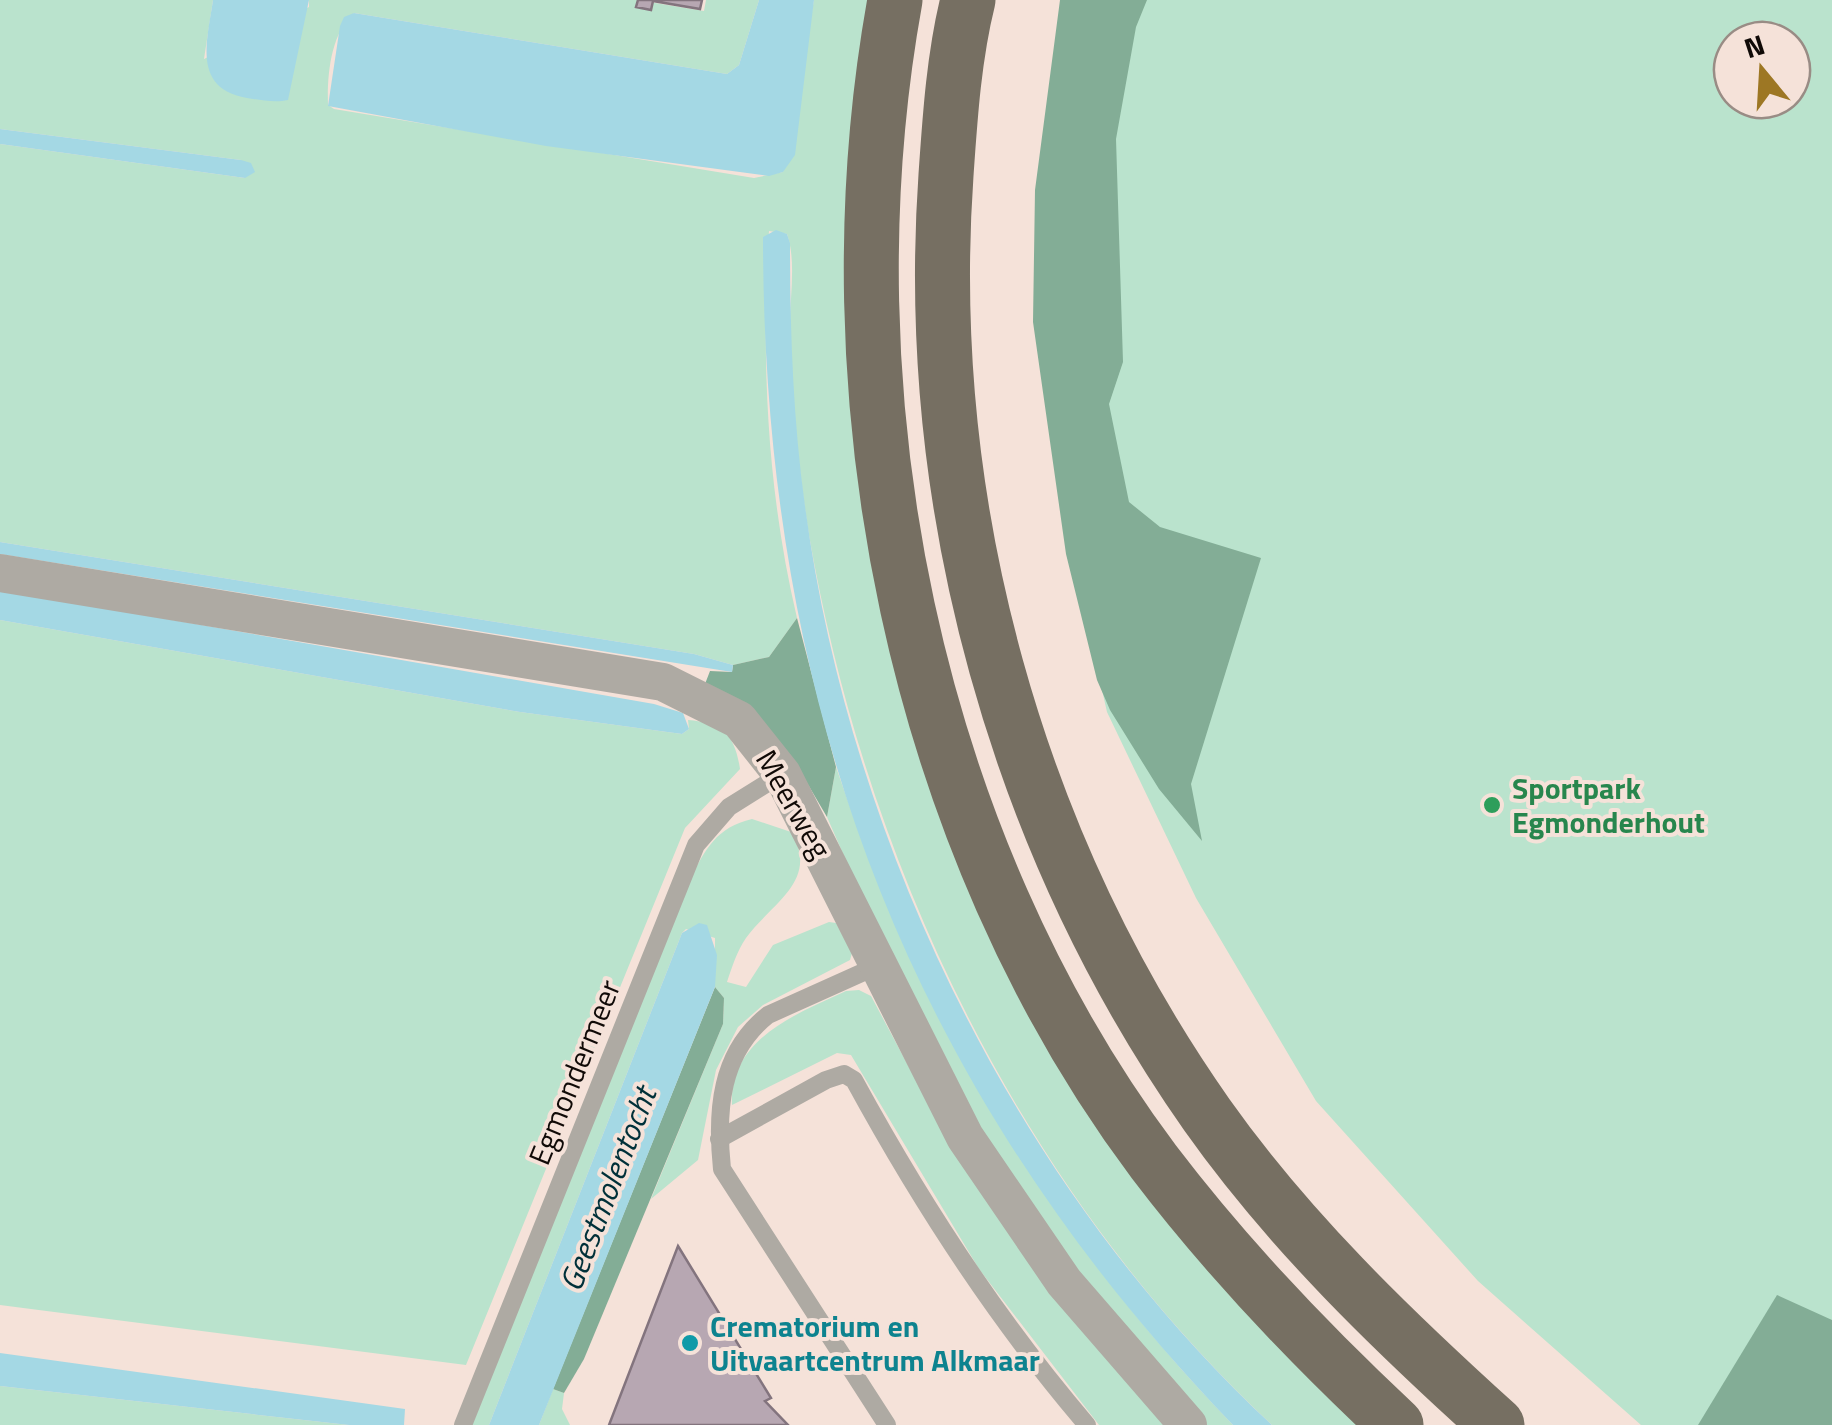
<svg xmlns="http://www.w3.org/2000/svg" width="1832" height="1425" font-family="'Titillium Web',sans-serif">
<rect width="100%" height="100%" fill="#f5e2d9"/>
<!-- green -->
<g fill="#bae3cd" fill-rule="evenodd">
<path d="M0 0H213L204 59 309 7V0H637L704 11 706 0H759L739 65 727 74 354 13C331 33 327 74 328 105L334 109 754 178 783 172 814 0H875L889 624 1230 1296 1357 1425H1272C1022 1192 867 869 809 535 798 468 792 399 790 331 789 301 797 262 787 234L769 231C761 361 767 491 797 618L769 657 733 665 694 654 0 542V144L245 178 241 160 0 129Z"/>
<path d="M1067 0H1832V1425H1641L1478 1281 1316 1101 1196 898 1107 712 1058 495ZM1732 40H1792V100H1732Z"/>
<path d="M0 620 520 712 682 734 689 729 688 720C722 723 735 734 740 769L685 828 466 1365 0 1305Z"/>
<path d="M836 767C922 1020 1047 1232 1233 1425H1205L1032 1216 910 1007 827 817Z"/>
<path d="M752 819 791 832C821 881 770 904 746 938 737 951 732 967 727 982L746 987 773 945 829 922 836 923 852 953 850 960 763 1005 738 1027 716 1070 698 1160 651 1199 723 1024 724 998 715 987V938L686 929 682 933 489 1425H472L690 880C705 849 717 827 752 819Z"/>
<path d="M859 990 871 996 910 1069 1167 1425H1099L979 1269 851 1055 837 1053 732 1105C729 1039 796 1014 846 991Z"/>
<polygon points="0,1386 349,1425 0,1425"/>
<polygon points="553,1389 564,1393 562,1409 570,1425 539,1425"/>
</g>
<!-- forest -->
<g fill="#83ad96">
<polygon points="1060,0 1147,0 1136,27 1116,139 1123,362 1109,404 1129,502 1160,527 1261,558 1191,784 1202,841 1159,789 1110,710 1097,680 1066,554 1033,322 1035,190"/>
<polygon points="797,618 836,767 827,817 793,759 705,684 710,671 732,672 733,665 769,657"/>
<polygon points="715,987 724,998 723,1024 584,1359 564,1393 553,1389"/>
<polygon points="1777,1295 1832,1320 1832,1425 1698,1425"/>
</g>
<!-- water -->
<g fill="#a4d8e4">
<path d="M213 0H309L288 100C275 103 260 100 247 98 192 88 207 42 213 0Z"/>
<polygon points="759,0 814,0 795,155 783,172 769,176 546,146 328,106 340,26 344,17 354,13 727,74 739,65"/>
<polygon points="0,129 241,160 251,163 255,172 245,178 0,144"/>
<path d="M776 230 787 234 790 243C790 331 793 419 805 506 851 849 1018 1189 1272 1425H1233C907 1087 763 705 763 237Z"/>
<polygon points="0,542 694,654 733,665 732,672 0,554"/>
<polygon points="0,590 654,704 683,713 689,729 682,734 520,712 0,620"/>
<polygon points="699,923 707,925 717,955 715,987 539,1425 489,1425 682,933"/>
<polygon points="0,1353 405,1409 404,1425 349,1425 0,1386"/>
</g>
<!-- building -->
<g fill="#b7a7b2" stroke="#83747e" stroke-width="2.5">
<polygon points="638,0 702,0 700,9 653,1 651,10 636,7"/>
<polygon points="678,1246 771,1398 765,1401 788,1425 609,1425"/>
</g>
<g fill="none" stroke-linecap="round" stroke-linejoin="round">
<!-- service -->
<g stroke="#aeaaa3" stroke-width="18">
<path d="M877 966 768 1015C720 1053 716 1111 722 1169L887 1425"/>
<path d="M719 1139 826 1080 844 1074 854 1080C921 1203 996 1319 1087 1425"/>
<polyline points="463,1425 696,845 729,807 782,774"/>
</g>
<!-- minor -->
<polyline stroke="#aeaaa3" stroke-width="38" points="0,573 663,682 739,720 782,774 965,1137 1064,1282 1188,1425"/>
<!-- trunk -->
<g stroke="#766f62" stroke-width="55">
<path d="M895 0C824 392 913 841 1154 1162 1227 1258 1308 1343 1396 1425"/>
<path d="M968 0C954 56 950 117 946 175 923 505 1016 843 1207 1115 1289 1231 1392 1330 1497 1425"/>
</g>
</g>
<!-- markers -->
<circle fill="#2e9e5b" stroke="#f5e2d9" stroke-width="4" cx="1492" cy="805" r="10"/>
<circle fill="#0f9aa8" stroke="#f5e2d9" stroke-width="4" cx="690" cy="1343" r="10"/>
<g text-anchor="middle" dominant-baseline="central" stroke-width="8" stroke-linejoin="round" paint-order="stroke">
<!-- leisure labels -->
<g font-size="30" font-weight="bold" fill="#27864d" stroke="#f5e2d9" text-anchor="start">
<text x="1512" y="788">Sportpark<tspan x="1512" dy="34">Egmonderhout</tspan></text>
</g>
<!-- street labels -->
<g font-size="30" fill="#100a07" stroke="#f5e2d9">
<text transform="translate(794 804) rotate(60)">Meerweg</text>
<text transform="translate(574 1072) rotate(-68)">Egmondermeer</text>
</g>
<!-- culture labels -->
<g font-size="30" font-weight="bold" fill="#0d838f" stroke="#f5e2d9" text-anchor="start">
<text x="710" y="1326">Crematorium en<tspan x="710" dy="34">Uitvaartcentrum Alkmaar</tspan></text>
</g>
<!-- water labels -->
<g font-size="32" font-style="italic" fill="#003039" stroke="#f5e2d9">
<text transform="translate(607 1189) rotate(-69)">Geestmolentocht</text>
</g>
</g>
<!-- north arrow -->
<g transform="translate(1762 70) rotate(342)"><circle r="48" fill="#f5e2d9" stroke="#998c85" stroke-width="2.5"/>
<path d="M0-8L18 38L0 25L-18 38Z" fill="#9d7724"/>
<text y="-15" font-size="28" font-weight="bold" text-anchor="middle" fill="#100a07">N</text>
</g>
</svg>
